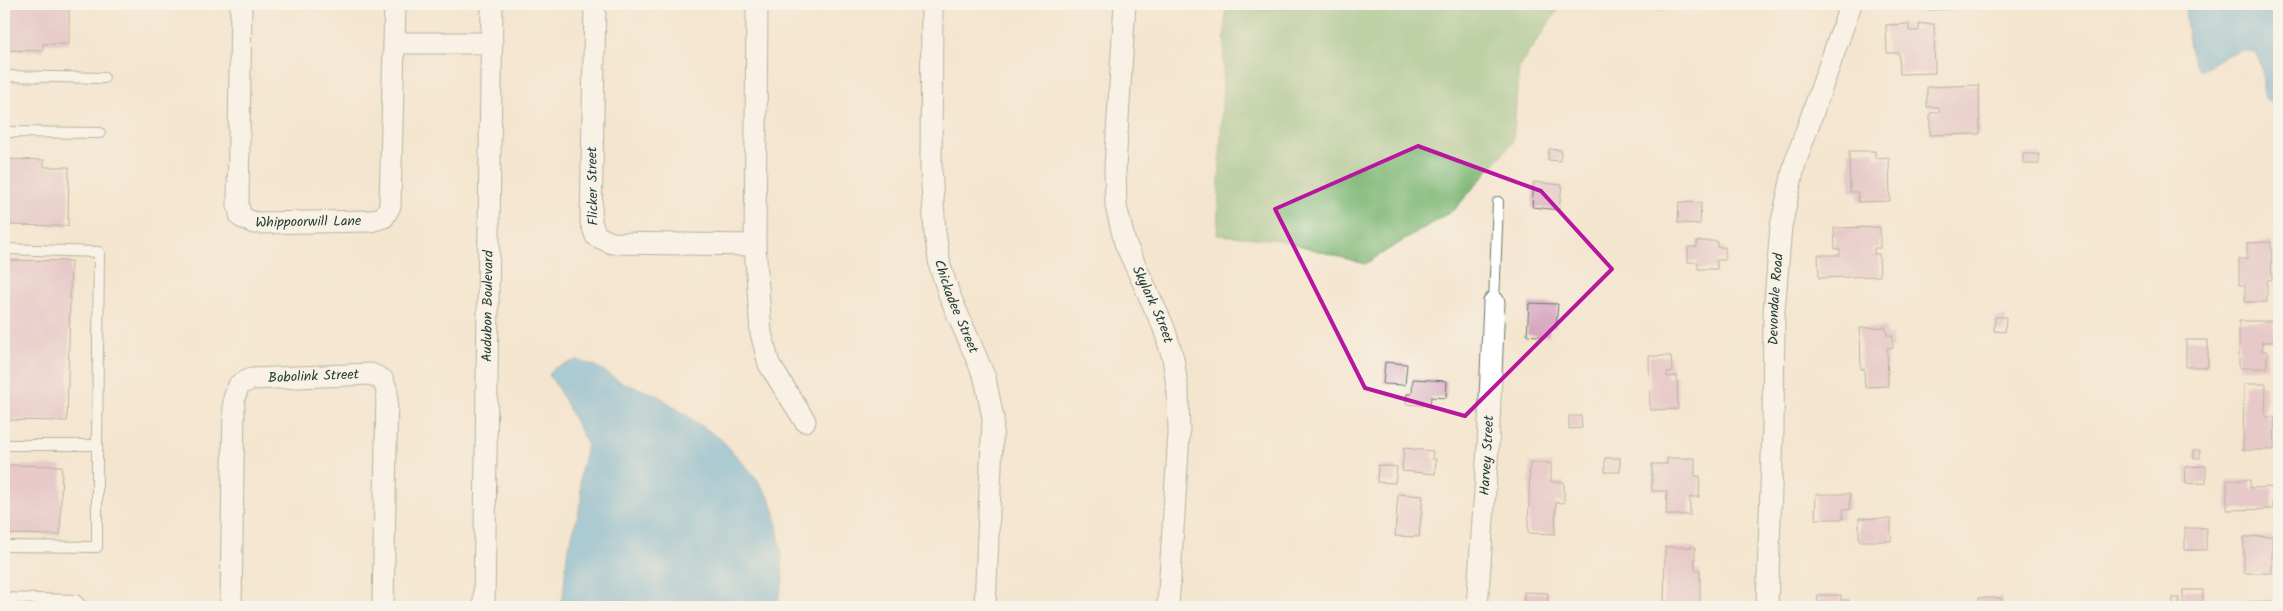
<svg xmlns="http://www.w3.org/2000/svg" width="2283" height="611" font-family="Kalam,sans-serif">
<rect width="100%" height="100%" fill="#f7f3e8"/>
<filter id="ink" filterUnits="userSpaceOnUse"><feTurbulence type="fractalNoise" baseFrequency=".02" numOctaves="2"/><feDisplacementMap in="SourceGraphic" scale="10" xChannelSelector="R" yChannelSelector="G"/><feConvolveMatrix kernelMatrix="1 2 1 2 8 2 1 2 1" color-interpolation-filters="sRGB"/></filter>
<filter id="wash" filterUnits="userSpaceOnUse"><feTurbulence type="fractalNoise" baseFrequency=".0096" numOctaves="4" result="noise"/><feDisplacementMap in="SourceGraphic" scale="20" xChannelSelector="R" yChannelSelector="G"/><feGaussianBlur stdDeviation="1.12" result="paint"/><feColorMatrix in="noise" values="0 0 0 0 0 0 0 0 0 0 0 0 0 0 0 0 0 1.4 0 .05"/><feComposite in="paint" operator="in"/></filter>
<g filter="url(#wash)">
<rect width="100%" height="100%" fill="#f4e5cf"/>
<!-- forest -->
<polygon fill="#7cb673" stroke="#4e7a54" points="1226,4 1671,4 1662,10 1560,7 1519,67 1513,142 1455,209 1365,264 1280,240 1217,235"/>
<!-- water -->
<g fill="#57a9d2" stroke="#3b7383">
<path d="M2184 4H2279V110L2265 97C2261 87 2264 76 2261 66 2253 33 2216 62 2201 71 2188 62 2187 20 2184 4Z"/>
<polygon points="577,360 596,366 621,382 657,395 722,440 754,475 769,497 775,513 782,556 783,583 776,607 557,607 563,595 567,553 578,514 581,499 580,477 587,444 557,387 549,375 554,368"/>
</g>
<g id="blocks">
<!-- building -->
<g fill="#d7a6c1">
<polygon points="4,4 69,4 69,44 43,44 43,51 4,50"/>
<polygon points="1924,4 1955,4 1955,9 1924,10"/>
<polygon points="1909,24 1909,31 1919,31 1919,24 1934,24 1935,73 1900,74 1899,53 1887,53 1886,25"/>
<polygon points="1979,85 1980,134 1930,135 1930,113 1939,112 1939,107 1927,107 1927,87"/>
<polygon points="1549,149 1561,150 1560,161 1548,160"/>
<polygon points="1849,151 1875,151 1875,158 1889,157 1890,201 1858,202 1858,192 1850,192"/>
<rect x="2023" y="154" width="16" height="10"/>
<polygon points="4,159 44,160 44,167 69,167 68,226 4,225"/>
<polygon points="1534,182 1562,185 1559,210 1532,207"/>
<polygon points="1679,202 1701,203 1700,224 1678,223"/>
<polygon points="1880,227 1880,248 1874,248 1874,254 1879,254 1880,276 1819,278 1818,255 1840,255 1840,249 1835,249 1834,228"/>
<polygon points="1697,241 1717,241 1717,247 1725,247 1725,260 1717,260 1717,269 1698,269 1698,262 1688,262 1688,247 1697,247"/>
<polygon points="2271,242 2272,280 2267,280 2267,302 2245,302 2245,285 2239,285 2239,259 2247,259 2247,243"/>
<polygon points="4,260 71,261 67,421 4,420"/>
<polygon points="1529,303 1558,304 1556,328 1550,328 1550,337 1527,335"/>
<polygon points="1995,317 2006,317 2005,332 1994,331"/>
<polygon points="2239,321 2274,321 2274,342 2262,342 2262,351 2267,351 2267,368 2239,368"/>
<polygon points="1886,327 1887,335 1892,335 1893,348 1887,348 1888,386 1865,387 1864,369 1861,369 1860,328"/>
<rect x="2186" y="340" width="22" height="27"/>
<polygon points="1649,356 1671,356 1672,372 1667,372 1667,377 1677,376 1678,409 1650,410"/>
<polygon points="1385,362 1407,364 1405,385 1383,384"/>
<polygon points="1413,379 1447,381 1446,398 1431,397 1430,406 1406,404 1407,394 1412,394"/>
<polygon points="2244,384 2266,384 2265,417 2275,417 2274,450 2243,450"/>
<polygon points="1569,416 1581,416 1582,428 1569,429"/>
<polygon points="1404,448 1433,451 1432,459 1436,459 1435,474 1402,471"/>
<rect x="2194" y="450" width="6" height="8"/>
<rect x="1605" y="458" width="15" height="14"/>
<polygon points="1667,458 1695,458 1695,476 1700,476 1699,497 1690,497 1690,515 1666,515 1667,491 1652,491 1652,464 1667,464"/>
<polygon points="1530,463 1551,463 1551,482 1564,482 1564,503 1556,502 1555,534 1528,533"/>
<polygon points="4,465 62,466 60,535 4,534"/>
<polygon points="1378,465 1397,467 1395,483 1377,482"/>
<polygon points="2206,466 2206,483 2186,484 2185,467"/>
<polygon points="2227,480 2250,480 2250,488 2272,487 2273,509 2227,510"/>
<polygon points="1398,494 1423,496 1419,537 1395,536"/>
<polygon points="1816,494 1850,494 1850,510 1843,509 1843,519 1815,519"/>
<polygon points="1859,518 1891,519 1891,541 1859,541"/>
<rect x="2185" y="528" width="21" height="22"/>
<polygon points="2272,536 2272,573 2244,573 2244,537"/>
<polygon points="1665,547 1695,547 1695,570 1700,570 1700,607 1664,607"/>
<rect x="2183" y="590" width="20" height="17"/>
<polygon points="1524,592 1548,593 1547,607 1524,607"/>
<polygon points="1818,595 1841,595 1841,600 1849,600 1849,607 1817,607"/>
<rect x="1979" y="598" width="23" height="9"/>
<rect x="2173" y="598" width="6" height="8"/>
<polygon points="2272,601 2272,607 2245,607 2245,602"/>
</g>
</g>
</g>
<g filter="url(#ink)">
<use href="#blocks" fill-opacity="0" stroke="#6a786a" stroke-width="1"/>
<g fill="none" stroke-linecap="round" stroke-linejoin="round">
<!-- service casing -->
<g stroke="#6a786a" stroke-width="12">
<g id="service">
<polyline points="4,76 104,78"/>
<polyline points="4,132 100,133"/>
<polyline points="4,249 99,252 97,445 4,445"/>
<polyline points="1494,302 1498,202"/>
<polyline points="4,546 97,547 97,445"/>
<polyline points="4,598 76,600 83,607"/>
</g>
</g>
<!-- minor casing -->
<g stroke="#6a786a" stroke-width="23">
<g id="minor">
<path id="s1" d="M241 4 238 205 241 217 254 223 371 221 384 217 390 206 395 4"/>
<polyline points="595,4 591,222 596,236 612,243 755,245"/>
<polyline points="757,4 755,245 761,333 769,364 805,421"/>
<path id="s2" d="M932 4 931 168 935 233 940 266 949 294 985 378 993 418 985 607"/>
<path id="s3" d="M1125 4 1115 167 1116 206 1125 243 1164 328 1173 358 1178 392 1179 434 1168 607"/>
<polyline points="394,43 492,43"/>
<path id="s4" d="M231 607 234 398 239 385 251 379 371 374 383 380 387 391 383 607"/>
<path id="s5" d="M484 607 492 4"/>
<path id="s6" d="M1477 607 1488 447 1494 302"/>
<path id="s7" d="M1767 607 1773 428 1774 312 1781 226 1795 163 1851 4"/>
</g>
</g>
<!-- service -->
<use href="#service" stroke="#fff" stroke-width="10"/>
<!-- minor -->
<use href="#minor" stroke="#fff" stroke-width="21"/>
</g>
</g>
<!-- marked area -->
<path d="M0 0H2283V611H0ZM1418 146 1541 191 1612 269 1465 416 1365 388 1275 209Z" fill="#f4e5cf" fill-opacity=".55" fill-rule="evenodd"/>
<path fill="none" stroke="#b5179e" stroke-width="4" stroke-linejoin="round" d="M1418 146 1541 191 1612 269 1465 416 1365 388 1275 209Z"/>
<g text-anchor="middle" dominant-baseline="central" stroke-width="4.5" stroke-linejoin="round" paint-order="stroke">
<!-- street labels -->
<g font-size="14" fill="#1f3d34" stroke="#f7f3e8">
<text transform="translate(593 186) rotate(-91)">Flicker Street</text>
<text stroke="none"><textPath href="#s1" startOffset="282">Whippoorwill Lane</textPath></text>
<text stroke="none"><textPath href="#s7" startOffset="308">Devondale Road</textPath></text>
<text stroke="none"><textPath href="#s3" startOffset="308">Skylark Street</textPath></text>
<text stroke="none"><textPath href="#s5" startOffset="301">Audubon Boulevard</textPath></text>
<text stroke="none"><textPath href="#s2" startOffset="306">Chickadee Street</textPath></text>
<text stroke="none"><textPath href="#s4" startOffset="299">Bobolink Street</textPath></text>
<text stroke="none"><textPath href="#s6" startOffset="152">Harvey Street</textPath></text>
</g>
</g>
<!-- margin -->
<rect width="2283" height="611" fill="none" stroke="#f7f3e8" stroke-width="20"/>
</svg>
